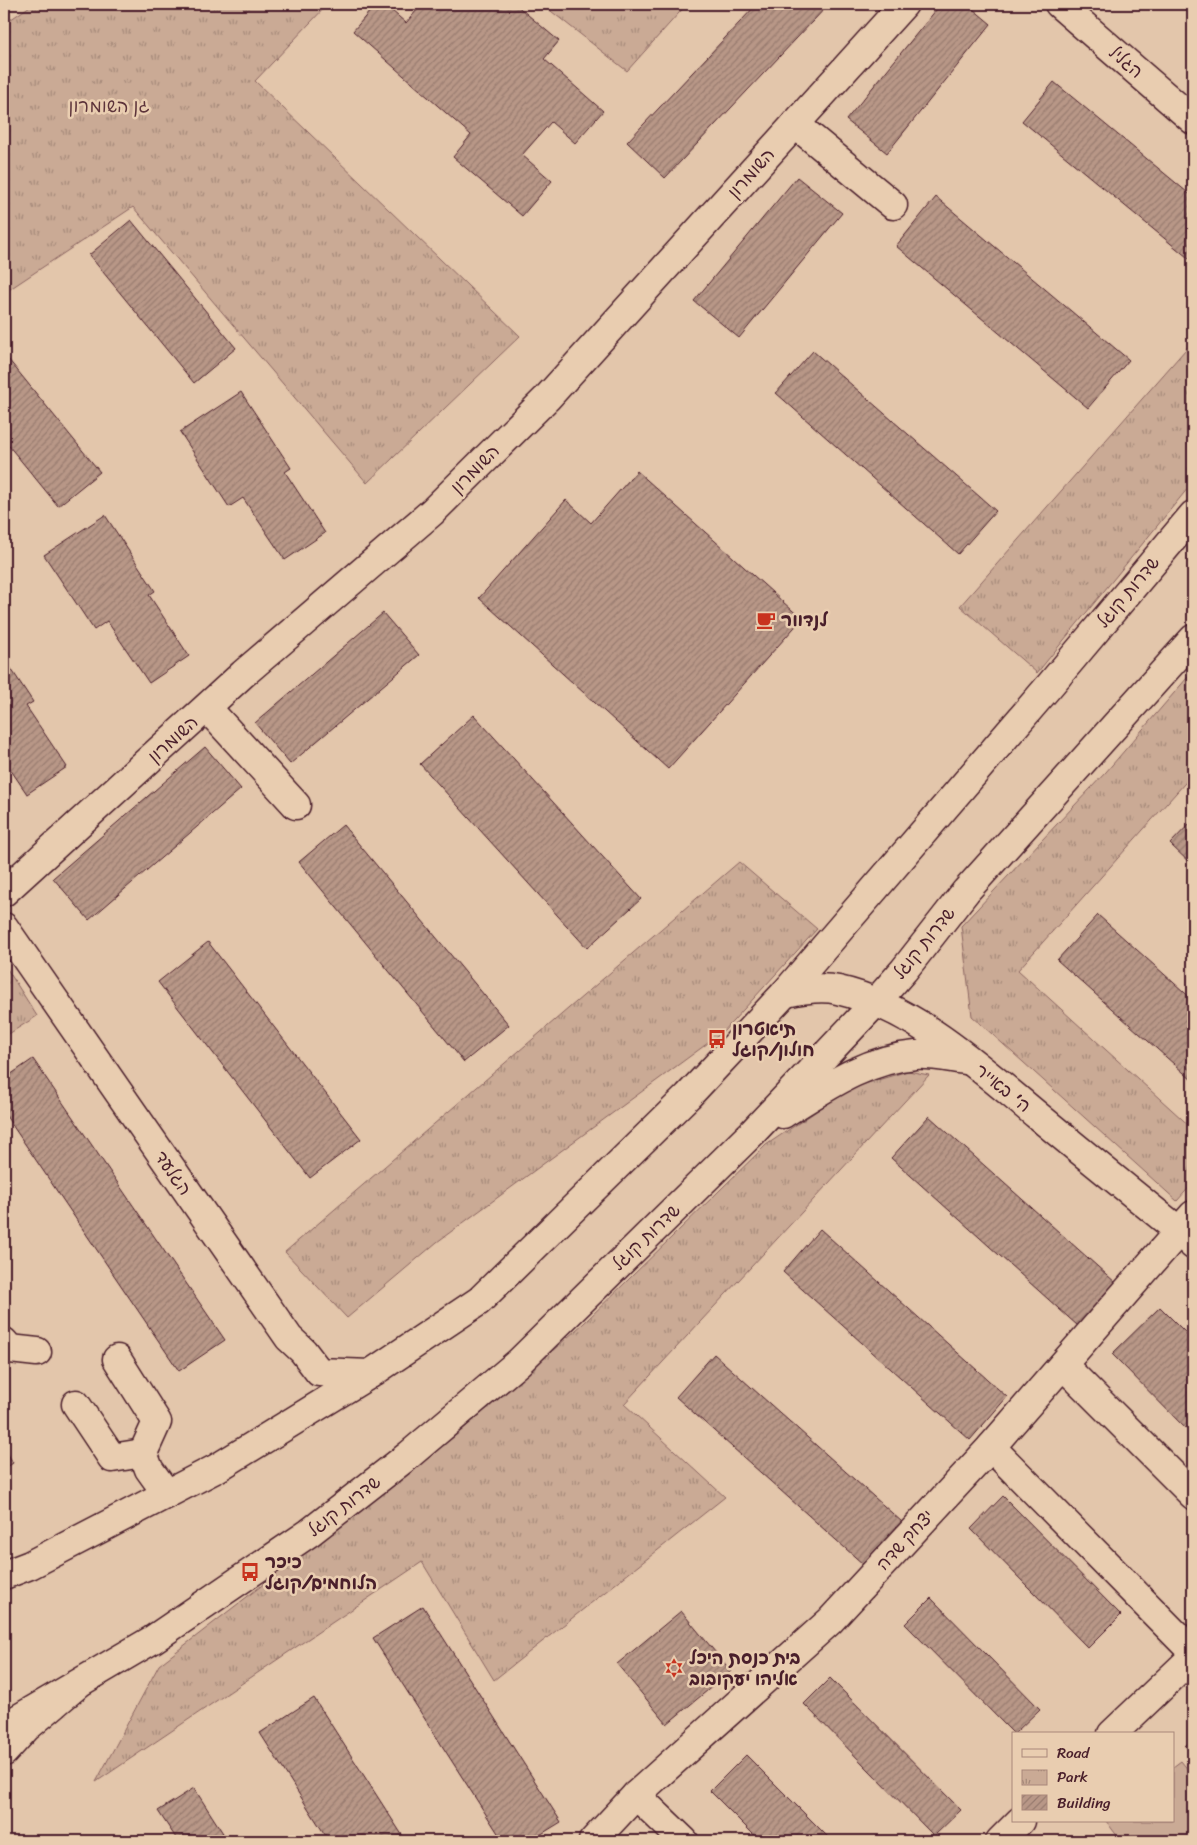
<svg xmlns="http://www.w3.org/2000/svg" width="1197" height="1845" font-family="Sriracha,'Playpen Sans Hebrew',sans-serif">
<defs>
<pattern id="park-tufts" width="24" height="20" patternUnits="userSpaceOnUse" patternTransform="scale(1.25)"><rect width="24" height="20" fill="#caaa95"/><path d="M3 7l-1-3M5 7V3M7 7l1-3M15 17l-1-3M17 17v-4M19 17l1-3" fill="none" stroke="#a68a7a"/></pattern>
<pattern id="building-hatch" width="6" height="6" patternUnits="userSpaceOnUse" patternTransform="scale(1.25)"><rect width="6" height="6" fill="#b89787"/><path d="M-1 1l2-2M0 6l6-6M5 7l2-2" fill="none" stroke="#987b6f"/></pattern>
</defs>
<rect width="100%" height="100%" fill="#e3c6ab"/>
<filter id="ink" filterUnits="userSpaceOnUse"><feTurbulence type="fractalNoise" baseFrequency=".02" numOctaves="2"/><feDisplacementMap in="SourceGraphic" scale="10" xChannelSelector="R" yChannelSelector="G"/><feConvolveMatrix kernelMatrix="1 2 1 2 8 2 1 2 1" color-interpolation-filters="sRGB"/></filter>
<g filter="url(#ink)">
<!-- green -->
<polygon fill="#caaa95" stroke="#8a6460" points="1181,1761 1193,1776 1193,1841 1121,1841 1106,1821 1173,1821 1173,1767"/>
<!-- park -->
<g fill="url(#park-tufts)" stroke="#8a6460">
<polygon points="33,4 328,4 255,81 520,336 367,483 133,207 4,293 4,24"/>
<polygon points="542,4 687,4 627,71"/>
<polygon points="1193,341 1193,482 1037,673 960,606"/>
<polygon points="1193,671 1193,774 1018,970 1193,1129 1193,1183 1177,1201 972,1016 961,926 1106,772"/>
<polygon points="739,862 817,929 723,1032 437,1242 347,1318 285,1252"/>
<polygon points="4,964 37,1016 4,1037"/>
<polygon points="908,1071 929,1075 624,1404 725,1497 494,1680 422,1562 96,1782 159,1665 460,1432 584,1323 766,1145 851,1088"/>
</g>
<!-- building -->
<g fill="url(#building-hatch)" stroke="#4a1f2b">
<polygon points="376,4 384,4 406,23 422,4 515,4 559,41 544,59 603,111 575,143 551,122 522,155 552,181 522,216 453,157 471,135 353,31"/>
<polygon points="757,4 829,4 665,178 627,142"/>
<polygon points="941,4 967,4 991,24 887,153 846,120"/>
<polygon points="1054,82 1193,197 1193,262 1022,121"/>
<polygon points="797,177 842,213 739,338 694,301"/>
<polygon points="936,197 1129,360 1088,408 896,246"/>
<polygon points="131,220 236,348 194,383 89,255"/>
<polygon points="813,351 996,511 958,554 776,393"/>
<polygon points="4,354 100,472 58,506 4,440"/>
<polygon points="241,392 291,468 285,472 325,533 285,560 243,498 229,507 180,432"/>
<polygon points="637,471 802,619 668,769 479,598 566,500 591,523"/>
<polygon points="105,515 155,591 149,595 189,656 149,683 107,621 94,630 44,555"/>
<polygon points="383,613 419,655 290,764 255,723"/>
<polygon points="4,658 33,702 26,706 67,767 27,794 4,760"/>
<polygon points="474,715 641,899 587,948 420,764"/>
<polygon points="205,747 241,789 89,920 53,878"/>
<polygon points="1193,820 1193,866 1170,844"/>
<polygon points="343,825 509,1025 464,1062 299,862"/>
<polygon points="1098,915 1193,1000 1193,1081 1057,960"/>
<polygon points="208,942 361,1139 310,1178 158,982"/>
<polygon points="33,1059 225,1340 179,1371 4,1113 4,1079"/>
<polygon points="929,1116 1116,1283 1078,1326 891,1158"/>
<polygon points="820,1229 1007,1397 970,1440 783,1272"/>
<polygon points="1160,1307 1193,1340 1193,1436 1112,1354"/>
<polygon points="714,1354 902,1522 864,1565 676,1397"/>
<polygon points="4,1447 13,1463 4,1469"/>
<polygon points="1003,1496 1121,1615 1088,1648 971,1529"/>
<polygon points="931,1598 1040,1709 1014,1734 905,1624"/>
<polygon points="423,1606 561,1822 530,1841 503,1841 373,1638"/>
<polygon points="681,1611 731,1671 667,1724 617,1664"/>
<polygon points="830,1678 961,1810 934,1836 804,1704"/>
<polygon points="314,1698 406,1841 329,1841 260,1733"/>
<polygon points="1193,1739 1193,1755 1185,1746"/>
<polygon points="746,1755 832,1841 760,1841 710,1791"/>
<polygon points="194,1788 228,1841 178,1841 158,1811"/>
</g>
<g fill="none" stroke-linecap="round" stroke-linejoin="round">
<!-- minor casing -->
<g stroke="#4a1f2b" stroke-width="31">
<g id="minor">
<polyline points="1059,4 1193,120"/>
<polyline points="795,124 893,205"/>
<polyline points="207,708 296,805"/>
<polyline points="4,892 243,674 432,512 547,398 904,4"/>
<polyline points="4,927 289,1338 303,1351 319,1372 370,1374"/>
<path d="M785 993C802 990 820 986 838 990 914 1007 980 1068 1038 1116 1085 1155 1132 1193 1179 1231L1193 1245"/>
<path d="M783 1114C825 1088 866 1059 916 1055 932 1054 950 1058 966 1060"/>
<polyline points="4,1342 10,1349 37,1352"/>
<polyline points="117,1359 157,1422 143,1453"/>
<polyline points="1063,1365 1193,1495"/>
<polyline points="76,1404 112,1458 143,1453 149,1469 167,1494"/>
<polyline points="991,1447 1193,1652"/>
<polyline points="4,1575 30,1565 217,1468 370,1374 479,1301 688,1096 785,993 1050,685 1193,515"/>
<polyline points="4,1727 152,1640 309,1533 409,1455 519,1362 752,1133 875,1003 904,970 966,891 1193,639"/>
<polyline points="1112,1734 1193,1657"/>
<polyline points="636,1795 684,1841"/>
<polyline points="593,1841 636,1795 830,1621 991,1447 1193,1215"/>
<polyline points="1000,1841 1020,1821"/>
</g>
</g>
<!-- major casing -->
<g stroke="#4a1f2b" stroke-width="31">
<polyline id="major" points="4,1752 26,1728 77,1685"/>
</g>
<!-- minor -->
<use href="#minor" stroke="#e9cdb0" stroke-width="28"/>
<!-- major -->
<use href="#major" stroke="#e9cdb0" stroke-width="28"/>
</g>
</g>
<!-- icons -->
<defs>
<g id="cafe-bare" transform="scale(1.5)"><path d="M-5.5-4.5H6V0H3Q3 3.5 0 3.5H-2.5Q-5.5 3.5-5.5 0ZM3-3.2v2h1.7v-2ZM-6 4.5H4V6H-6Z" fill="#c8321e" stroke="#e9cdb0" stroke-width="2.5" paint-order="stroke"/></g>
<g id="bus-bare" transform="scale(1.5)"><path d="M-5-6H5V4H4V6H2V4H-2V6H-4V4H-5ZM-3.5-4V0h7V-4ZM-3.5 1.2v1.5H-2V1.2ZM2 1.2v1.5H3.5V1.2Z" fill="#c8321e" stroke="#e9cdb0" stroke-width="2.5" paint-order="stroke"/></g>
<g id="synagogue-bare" transform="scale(1.5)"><path d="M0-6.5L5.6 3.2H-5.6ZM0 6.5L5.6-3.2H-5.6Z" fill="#c8321e" stroke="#e9cdb0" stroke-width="2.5" paint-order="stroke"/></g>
</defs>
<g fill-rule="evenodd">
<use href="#cafe-bare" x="766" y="620"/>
<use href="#bus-bare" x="717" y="1039"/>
<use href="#bus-bare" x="250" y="1572"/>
<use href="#synagogue-bare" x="674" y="1668"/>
</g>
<g text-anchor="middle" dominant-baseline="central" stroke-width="5" stroke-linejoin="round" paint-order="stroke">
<!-- street labels -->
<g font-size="18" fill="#4a1f2b" stroke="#e9cdb0">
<text transform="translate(1126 62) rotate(41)">הגליל</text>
<text transform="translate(751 173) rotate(-48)">השומרון</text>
<text transform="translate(475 469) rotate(-45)">השומרון</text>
<text transform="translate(1128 592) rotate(-50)">שדרות קוגל</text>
<text transform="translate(173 739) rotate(-42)">השומרון</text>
<text transform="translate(924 943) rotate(-51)">שדרות קוגל</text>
<text transform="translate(1003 1088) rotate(39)">ה' באייר</text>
<text transform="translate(173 1173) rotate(55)">הגלעד</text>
<text transform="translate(646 1237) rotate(-44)">שדרות קוגל</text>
<text transform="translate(344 1506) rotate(-38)">שדרות קוגל</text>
<text transform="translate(905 1540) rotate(-47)">יצחק שדה</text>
</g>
<!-- park labels -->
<g font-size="18" fill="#5d343b" stroke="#e9cdb0">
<text x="109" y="106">גן השומרון</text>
</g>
<!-- poi labels -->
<g font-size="18" font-weight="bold" fill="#4a1f2b" stroke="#e9cdb0" text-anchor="start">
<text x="781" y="620">לנדוור</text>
<text x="732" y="1029">תיאטרון<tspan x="732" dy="21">חולון/קוגל</tspan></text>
<text x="265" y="1562">כיכר<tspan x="265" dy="21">הלוחמים/קוגל</tspan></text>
<text x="689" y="1658">בית כנסת היכל<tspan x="689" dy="21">אליהו יעקובוב</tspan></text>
</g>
</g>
<!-- margin -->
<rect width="1197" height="1845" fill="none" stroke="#e9cdb0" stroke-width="20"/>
<rect x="10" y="10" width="1177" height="1825" fill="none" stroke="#4a1f2b" stroke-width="2" filter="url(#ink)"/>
<!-- legend -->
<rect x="1012" y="1732" width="162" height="90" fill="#e9cdb0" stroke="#a9877b"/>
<rect x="1022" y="1749" width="25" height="8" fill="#e9cdb0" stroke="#a9877b"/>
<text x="1057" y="1758" font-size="15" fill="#4a1f2b">Road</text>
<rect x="1022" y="1770" width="25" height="15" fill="url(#park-tufts)" stroke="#a9877b"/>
<text x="1057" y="1782" font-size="15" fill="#4a1f2b">Park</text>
<rect x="1022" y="1795" width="25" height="15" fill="url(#building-hatch)" stroke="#a9877b"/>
<text x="1057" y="1808" font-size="15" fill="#4a1f2b">Building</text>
</svg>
